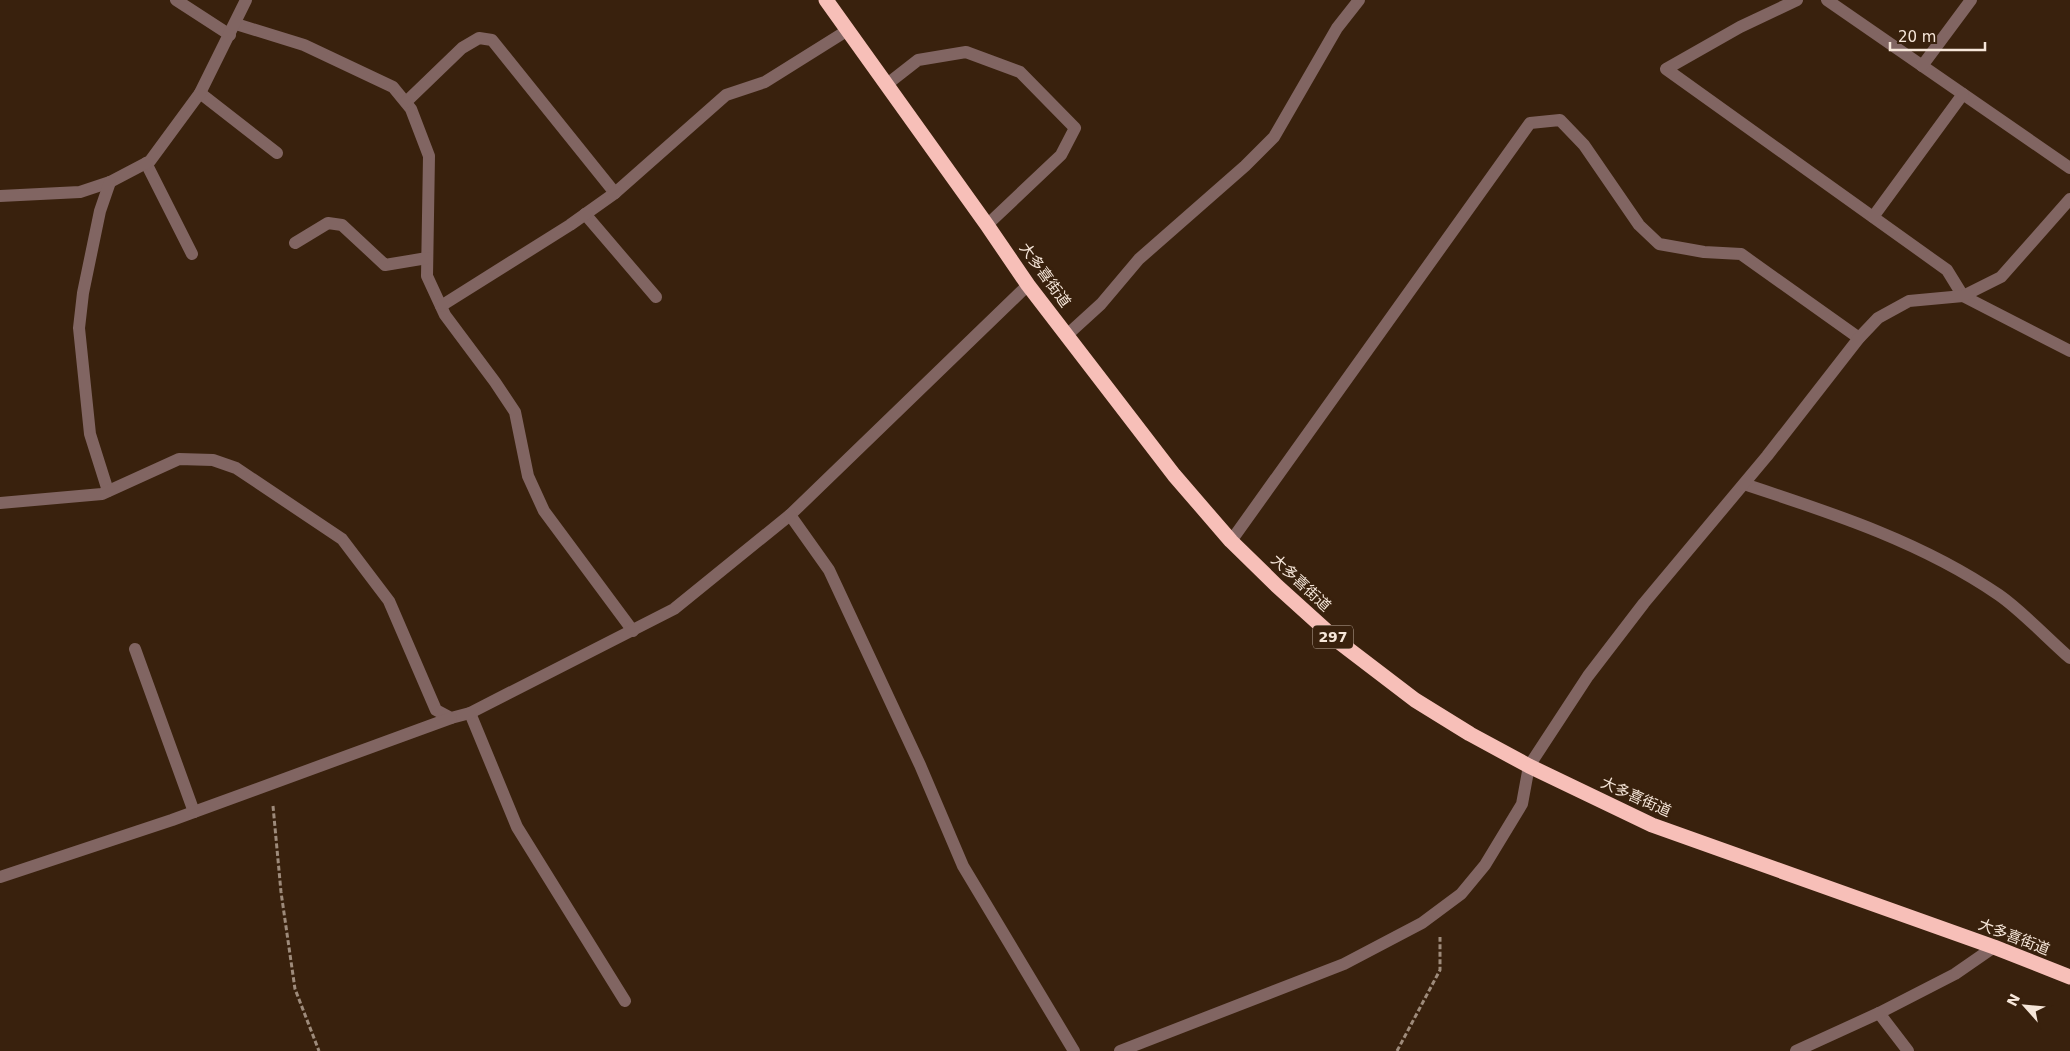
<svg xmlns="http://www.w3.org/2000/svg" width="2070" height="1051" font-family="'DejaVu Sans','Noto Sans JP',sans-serif">
<rect width="100%" height="100%" fill="#39210d"/>
<g fill="none" stroke-linecap="round" stroke-linejoin="round">
<!-- path -->
<g stroke="#9e8b7b" stroke-width="3" stroke-dasharray="5 2.5" stroke-linecap="butt">
<polyline points="273,806 281,892 295,989 319,1051"/>
<polyline points="1397,1051 1440,970 1440,937"/>
</g>
<!-- lane -->
<g stroke="#816562" stroke-width="12">
<polyline points="470,713 517,827 625,1001"/>
<polyline points="1879,1013 1908,1051"/>
</g>
<!-- street -->
<g stroke="#816562" stroke-width="12">
<polyline points="176,0 230,35"/>
<polyline points="1797,0 1740,27 1666,69 1947,270 1963,296 2070,351"/>
<polyline points="1827,0 2070,168"/>
<polyline points="236,24 304,45 393,87 411,109 429,156 427,276 445,315 495,382 515,412 528,476 544,511 633,631"/>
<polyline points="1922,66 1971,0"/>
<polyline points="886,85 918,60 966,52 1020,72 1075,128 1061,155 987,225"/>
<polyline points="200,93 277,153"/>
<polyline points="406,102 462,48 479,38 492,40 615,193"/>
<polyline points="146,163 192,254"/>
<polyline points="0,196 80,192 110,182 150,161 200,93 246,0"/>
<polyline points="585,214 656,297"/>
<polyline points="1873,217 1963,94"/>
<polyline points="295,243 328,223 342,225 385,265 427,258"/>
<polyline points="441,306 570,225 615,193 726,95 765,82 848,30"/>
<polyline points="1067,335 1101,304 1139,259 1245,166 1274,137 1337,28 1359,0"/>
<path d="M1744 484C1832 513 1922 542 1999 595 2022 611 2048 639 2070 658"/>
<polyline points="108,491 90,434 79,328 83,293 100,211 110,182"/>
<polyline points="0,503 102,494 179,459 213,460 236,468 342,539 389,601 436,710 451,718 470,713 674,609 790,515 1028,285"/>
<polyline points="790,515 829,570 920,765 963,866 1074,1051"/>
<polyline points="1231,541 1530,123 1560,120 1584,145 1639,225 1659,244 1704,252 1741,254 1859,338"/>
<polyline points="135,649 194,812"/>
<polyline points="0,877 172,820 451,718"/>
<polyline points="1120,1051 1344,964 1422,923 1461,894 1485,865 1522,804 1529,766 1588,676 1644,603 1767,456 1859,338 1878,318 1909,301 1963,296 2001,277 2070,199"/>
<polyline points="1796,1051 1879,1013 1955,974 1994,947"/>
</g>
<!-- highway -->
<polyline stroke="#f7bfb8" stroke-width="15" points="826,0 987,225 1028,285 1174,475 1231,541 1277,586 1339,642 1415,700 1470,734 1529,766 1652,825 1994,947 2070,977"/>
</g>
<g text-anchor="middle" dominant-baseline="central" stroke-width="5" stroke-linejoin="round" paint-order="stroke">
<!-- shield labels -->
<rect fill="#39210d" stroke="#bdab9c" stroke-width="1" x="1313" y="625.5" width="40" height="23" rx="4"/>
<g font-size="14" font-weight="bold" fill="#f6e6d9">
<text x="1333" y="637">297</text>
</g>
<!-- street labels -->
<g font-size="15" fill="#f6e6d9" stroke="#39210d">
<text transform="translate(1045 275) rotate(54)">大多喜街道</text>
<text transform="translate(1301 583) rotate(43)">大多喜街道</text>
<text transform="translate(1636 797) rotate(24)">大多喜街道</text>
<text transform="translate(2014 937) rotate(21)">大多喜街道</text>
</g>
</g>
<!-- north arrow -->
<g transform="translate(2025 1006) rotate(297)" stroke="#39210d" stroke-width="4" paint-order="stroke">
<path d="M0-4L9 19L0 12L-9 19Z" fill="#f6e6d9"/>
<text y="-8" font-size="14" font-weight="bold" text-anchor="middle" fill="#f6e6d9">N</text>
</g>
<!-- scale -->
<path d="M1890 42v8h95v-8" fill="none" stroke="#f6e6d9" stroke-width="2.5"/>
<text x="1898" y="42" font-size="15" fill="#f6e6d9" stroke="#39210d" stroke-width="4" paint-order="stroke">20 m</text>
</svg>
